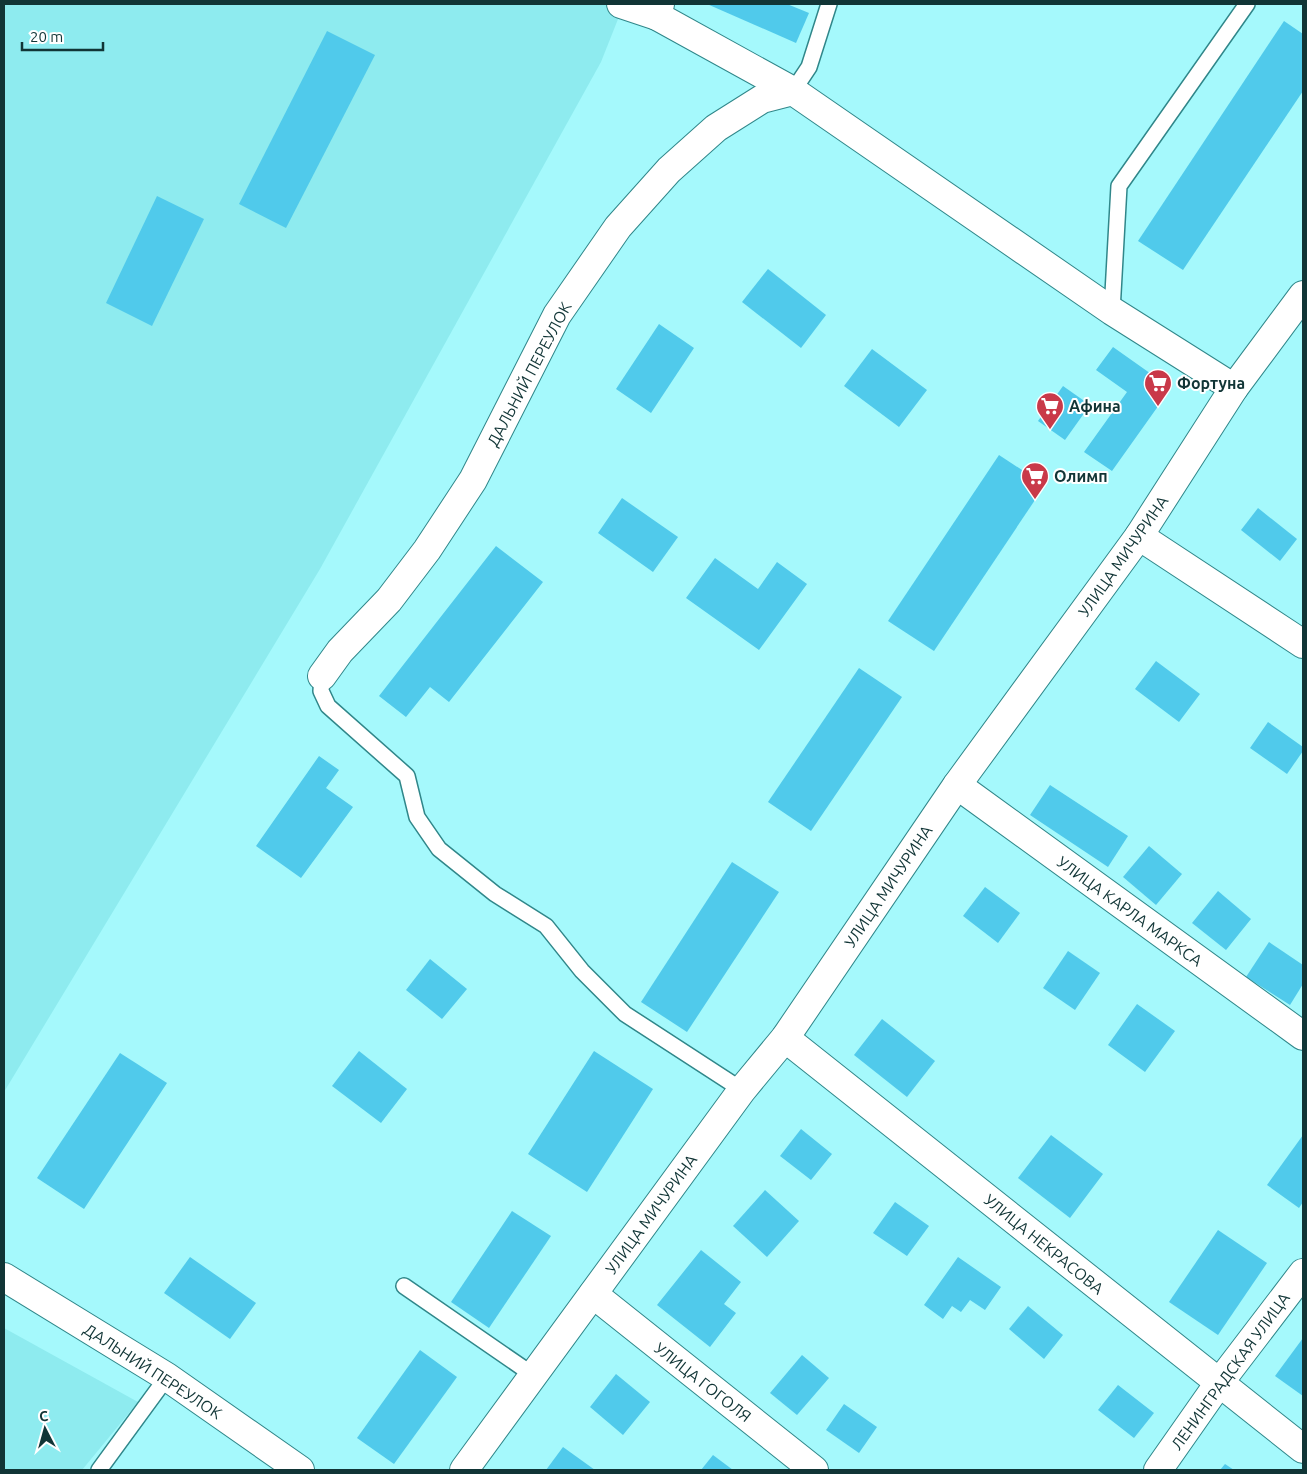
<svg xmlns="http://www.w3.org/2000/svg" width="1307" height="1474" font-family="Ubuntu,sans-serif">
<rect width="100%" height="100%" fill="#a5f9fc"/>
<!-- built -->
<g fill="#8eebef">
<polygon points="4,4 624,4 601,62 320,569 4,1092"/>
<polygon points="4,1328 138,1402 82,1470 4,1470"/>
</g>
<!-- building -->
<g fill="#50caeb">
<polygon points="707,4 787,4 809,13 796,43"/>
<polygon points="1284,21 1303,34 1303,91 1183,270 1138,241"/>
<polygon points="327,31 375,55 286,228 239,204"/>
<polygon points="157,196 204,219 152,326 106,303"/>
<polygon points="768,269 826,315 801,348 742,302"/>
<polygon points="659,324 694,348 651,413 616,389"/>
<polygon points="1113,347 1171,388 1112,471 1084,452 1127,392 1096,370"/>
<polygon points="872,349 927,390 899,427 844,386"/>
<polygon points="1063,386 1090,405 1065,440 1038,421"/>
<polygon points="999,455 1045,485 934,651 888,621"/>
<polygon points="622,498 678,537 653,572 598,533"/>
<polygon points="1258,508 1297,539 1280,561 1241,530"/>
<polygon points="496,546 543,582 449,702 430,687 406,717 379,696"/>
<polygon points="715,558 758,589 777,562 807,584 759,650 686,598"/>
<polygon points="1156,661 1200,694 1179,722 1135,689"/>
<polygon points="859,668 902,697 811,831 768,802"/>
<polygon points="1268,722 1303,747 1303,751 1287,774 1250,748"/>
<polygon points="319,756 339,770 326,788 353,807 301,878 256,846"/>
<polygon points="1050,785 1128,836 1108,867 1030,815"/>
<polygon points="1149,846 1182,874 1156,905 1123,877"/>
<polygon points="732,862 779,892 687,1032 641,1002"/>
<polygon points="985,887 1020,913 998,943 963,916"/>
<polygon points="1218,891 1251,919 1226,950 1192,923"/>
<polygon points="1269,942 1303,965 1303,984 1290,1005 1246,977"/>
<polygon points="1068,951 1100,973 1075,1010 1043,988"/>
<polygon points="430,959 467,989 442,1019 406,990"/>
<polygon points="1137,1004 1175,1031 1145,1072 1108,1045"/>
<polygon points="882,1019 935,1061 907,1097 854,1055"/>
<polygon points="359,1051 407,1089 381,1123 332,1086"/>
<polygon points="594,1051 653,1089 587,1192 528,1154"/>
<polygon points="120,1053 167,1083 84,1209 37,1178"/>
<polygon points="801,1129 832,1154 811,1180 780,1156"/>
<polygon points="1051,1135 1103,1174 1070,1218 1018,1178"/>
<polygon points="1303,1135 1303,1202 1299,1208 1267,1185"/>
<polygon points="765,1190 799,1221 767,1257 733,1226"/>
<polygon points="895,1202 929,1226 907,1256 873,1233"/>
<polygon points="512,1211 551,1236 489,1328 451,1302"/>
<polygon points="1218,1230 1267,1263 1218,1335 1169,1302"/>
<polygon points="701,1250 741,1282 724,1304 736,1313 710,1347 657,1305"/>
<polygon points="190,1257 256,1303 230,1339 164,1293"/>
<polygon points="958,1257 1001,1287 985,1310 970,1300 961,1312 952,1306 943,1319 924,1305"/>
<polygon points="1028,1306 1063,1335 1044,1359 1009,1329"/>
<polygon points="1303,1338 1303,1396 1275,1376"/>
<polygon points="420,1350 457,1377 394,1464 357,1438"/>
<polygon points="802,1355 829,1378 797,1415 770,1393"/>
<polygon points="616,1374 650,1402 623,1435 590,1407"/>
<polygon points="1118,1385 1154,1413 1134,1438 1098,1410"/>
<polygon points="844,1404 877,1427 859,1453 826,1430"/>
<polygon points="563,1447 595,1470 546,1470"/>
<polygon points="713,1455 733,1470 701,1470"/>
<polygon points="1225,1464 1234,1470 1220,1470"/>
</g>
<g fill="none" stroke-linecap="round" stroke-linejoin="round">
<!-- lane casing -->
<g stroke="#30878a" stroke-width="18">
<g id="lane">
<polyline points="793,91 809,67 829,4"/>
<polyline points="1112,311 1119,186 1247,4"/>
<polyline points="322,676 321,691 328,706 407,776 417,817 439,849 495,894 546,926 582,971 625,1014 742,1090"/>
<polyline points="404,1286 533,1375"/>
<polyline points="99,1470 167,1377"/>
</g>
</g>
<!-- street casing -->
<g stroke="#30878a" stroke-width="30">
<g id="street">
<polyline points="621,4 657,16"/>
<polyline points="660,4 657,16 793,91 1112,311 1234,388"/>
<polyline points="1139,536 1303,644"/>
<polyline points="322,676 340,651 389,600 427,550 473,480 557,315 618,227 669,170 716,128 762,99 793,91"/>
<polyline points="957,785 1303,1036"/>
<polyline points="785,1038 1303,1449"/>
<polyline points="4,1277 167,1377 300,1470"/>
<polyline points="593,1294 814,1470"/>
<polyline points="1158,1470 1219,1383 1303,1273"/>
</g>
</g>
<!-- secondary casing -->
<g stroke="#30878a" stroke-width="30">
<polyline id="secondary" points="464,1470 742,1090 785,1038 957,785 1139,536 1234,388 1303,295"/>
</g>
<!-- lane -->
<use href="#lane" stroke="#fff" stroke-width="15"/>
<!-- street -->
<use href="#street" stroke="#fff" stroke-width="28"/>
<!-- secondary -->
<use href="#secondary" stroke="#fff" stroke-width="28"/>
</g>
<!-- icons -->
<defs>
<g id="supermarket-pin" transform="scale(1.4375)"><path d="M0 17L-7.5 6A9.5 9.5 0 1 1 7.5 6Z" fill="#c93949" stroke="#fff"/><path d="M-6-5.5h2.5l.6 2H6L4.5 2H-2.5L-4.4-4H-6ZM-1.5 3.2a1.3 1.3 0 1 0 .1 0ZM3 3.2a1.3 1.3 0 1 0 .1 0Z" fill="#fff"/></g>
</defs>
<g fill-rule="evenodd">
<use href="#supermarket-pin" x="1158" y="383"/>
<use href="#supermarket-pin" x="1050" y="406"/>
<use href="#supermarket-pin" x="1035" y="476"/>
</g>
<g text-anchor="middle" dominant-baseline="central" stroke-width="4" stroke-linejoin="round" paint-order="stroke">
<!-- street labels -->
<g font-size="16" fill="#113536" stroke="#fff">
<text transform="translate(529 374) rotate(-62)">ДАЛЬНИЙ ПЕРЕУЛОК</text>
<text transform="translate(1123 556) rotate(-55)">УЛИЦА МИЧУРИНА</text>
<text transform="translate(888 886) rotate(-56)">УЛИЦА МИЧУРИНА</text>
<text transform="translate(1130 911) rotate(36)">УЛИЦА КАРЛА МАРКСА</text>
<text transform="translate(651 1214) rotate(-54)">УЛИЦА МИЧУРИНА</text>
<text transform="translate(1044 1244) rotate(39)">УЛИЦА НЕКРАСОВА</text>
<text transform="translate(153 1371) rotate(33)">ДАЛЬНИЙ ПЕРЕУЛОК</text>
<text transform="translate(1230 1371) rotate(-54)">ЛЕНИНГРАДСКАЯ УЛИЦА</text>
<text transform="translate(703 1382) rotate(38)">УЛИЦА ГОГОЛЯ</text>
</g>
<!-- poi labels -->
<g font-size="16" font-weight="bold" fill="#113536" stroke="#fff" text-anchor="start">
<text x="1177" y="383">Фортуна</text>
<text x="1069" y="406">Афина</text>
<text x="1054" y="476">Олимп</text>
</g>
</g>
<!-- border -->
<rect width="1307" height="1474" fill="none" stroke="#113536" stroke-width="10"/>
<!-- north arrow -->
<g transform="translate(45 1429) rotate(354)" stroke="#ffffff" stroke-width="4" paint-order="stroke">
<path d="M0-4L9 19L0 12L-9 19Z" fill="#113536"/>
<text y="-8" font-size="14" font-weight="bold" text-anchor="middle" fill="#113536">С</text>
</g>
<!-- scale -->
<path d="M22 42v8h81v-8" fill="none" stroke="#113536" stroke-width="2.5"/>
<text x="30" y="42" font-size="15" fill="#113536" stroke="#ffffff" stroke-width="4" paint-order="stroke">20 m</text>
</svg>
